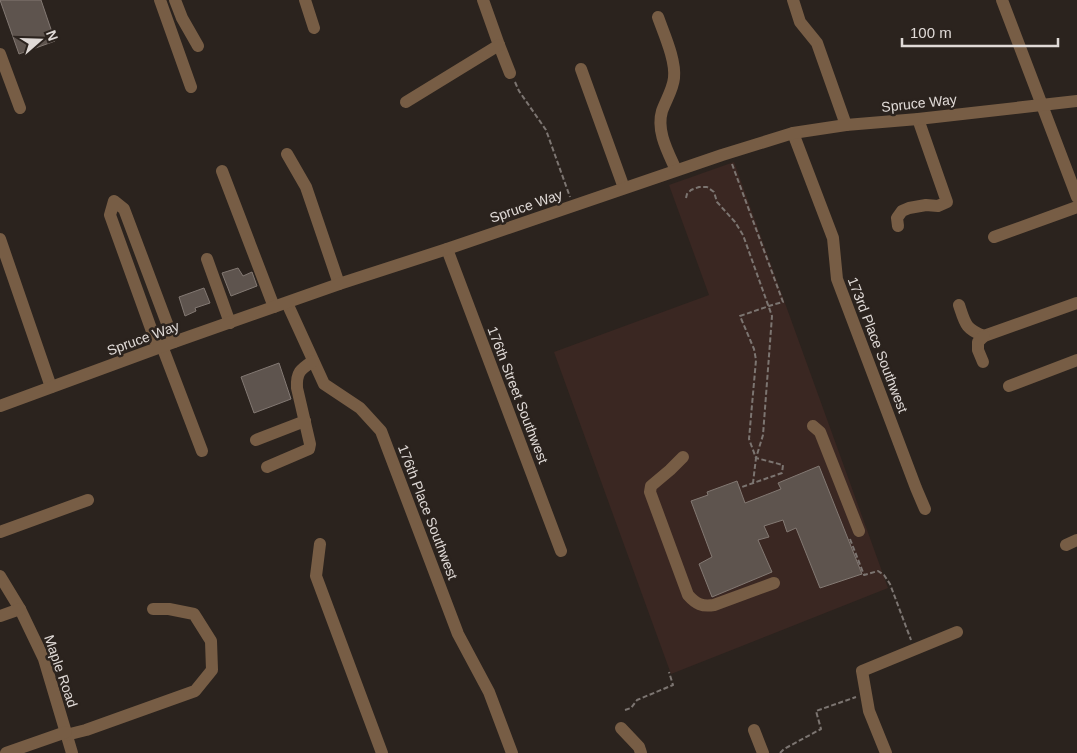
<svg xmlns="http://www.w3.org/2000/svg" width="1077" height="753" font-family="Arial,sans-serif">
<rect width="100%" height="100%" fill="#2b231e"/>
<!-- education -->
<polygon fill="#3a2722" points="734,162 888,588 671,674 554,352 709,295 669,185"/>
<!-- building -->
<g fill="#5e544e" stroke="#837973">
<polygon points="0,0 41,0 55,41 19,54"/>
<polygon points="238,268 243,276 252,272 257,286 231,296 222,273"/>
<polygon points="204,288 210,303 195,308 196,311 185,316 179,297"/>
<polygon points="279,363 291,399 254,413 241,377"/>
<polygon points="819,466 862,574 820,588 796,528 787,532 783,520 764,526 769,537 758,540 772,572 712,597 699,564 712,557 691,501 708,495 707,492 737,481 745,503 781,489 778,483"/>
</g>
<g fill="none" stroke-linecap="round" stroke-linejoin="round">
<!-- path -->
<g stroke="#7c7571" stroke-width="2" stroke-dasharray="5 2.5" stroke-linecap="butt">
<polyline points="515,82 519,91 546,130 570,197"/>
<polyline points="732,164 783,302 775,304 740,316 754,349 756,360 749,439 756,458 753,483"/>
<polyline points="686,198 687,194 691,190 699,187 707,187 714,192 717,202 735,222 743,235 772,316 763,435 756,458 783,465 782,473 739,488"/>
<polyline points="850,539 864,575 878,571 884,575 890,584 911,640"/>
<polyline points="625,710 631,708 637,700 673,685 669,672"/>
<polyline points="780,753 784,749 821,729 816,711 856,697"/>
</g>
<!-- minor -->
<g stroke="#775d45" stroke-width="12">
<polyline points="160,0 191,87"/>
<polyline points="175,0 182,18 198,46"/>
<polyline points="305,0 314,28"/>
<polyline points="483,0 499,45 510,73"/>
<polyline points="793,0 800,22 817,43 846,125"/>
<polyline points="1002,0 1077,197"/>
<path d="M658 17C664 34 676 60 674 78 673 89 666 100 662 111 656 131 668 152 676 170"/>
<polyline points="0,54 20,108"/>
<polyline points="581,69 624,188"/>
<polyline points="406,102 499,45"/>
<polyline points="793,133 833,238 837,279 916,488 925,509"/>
<polyline points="287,154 306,187 339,284"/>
<polyline points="222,171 274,307"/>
<polyline points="898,226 897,218 902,211 909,208 926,205 938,206 947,202 918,119"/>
<polyline points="994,237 1077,207"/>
<polyline points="0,239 51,387"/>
<polyline points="447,249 561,551"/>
<polyline points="207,259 230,323"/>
<polyline points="287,303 324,384 360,408 381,431 458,634 489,692 512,753"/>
<path d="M959 305C965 323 965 329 984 336L1077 303"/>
<polyline points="162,346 202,451"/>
<polyline points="158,348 110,215 114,201 124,209 174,342"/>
<polyline points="983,362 978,350 978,342 984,336"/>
<polyline points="1009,386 1077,360"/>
<polyline points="0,406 174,342 339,284 447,249 722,155 793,133 846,125 918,119 1077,101"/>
<polyline points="813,426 820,432 859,531"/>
<polyline points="256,440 305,421"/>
<path d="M683 457 670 470 651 486 650 492 688 595C696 604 702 607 714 605L774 583"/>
<path d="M267 467 309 449 310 444 297 388C296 372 301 369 313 361"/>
<polyline points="0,532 88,500"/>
<polyline points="320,544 316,576 382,753"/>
<polyline points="1066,545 1077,540"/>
<polyline points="0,576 20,609 44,659 72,753"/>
<polyline points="0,616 20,609"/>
<polyline points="621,728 639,747 641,753"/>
<polyline points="754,730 763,753"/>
<polyline points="66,735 86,730 195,691 212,670 211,641 194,614 169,609 153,609"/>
<polyline points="6,753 66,732"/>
<polyline points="886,753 869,711 862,671 957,632"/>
</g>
</g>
<g text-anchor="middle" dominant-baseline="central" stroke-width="5" stroke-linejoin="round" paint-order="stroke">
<!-- street labels -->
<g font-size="14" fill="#e0dad7" stroke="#2b231e">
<text transform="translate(919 103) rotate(-6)">Spruce Way</text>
<text transform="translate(526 206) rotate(-19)">Spruce Way</text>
<text transform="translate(143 338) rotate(-20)">Spruce Way</text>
<text transform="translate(878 345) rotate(69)">173rd Place Southwest</text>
<text transform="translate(518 395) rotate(69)">176th Street Southwest</text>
<text transform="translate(428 512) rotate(69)">176th Place Southwest</text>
<text transform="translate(61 671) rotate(71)">Maple Road</text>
</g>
</g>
<!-- north arrow -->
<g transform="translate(40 40) rotate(70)" stroke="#2b231e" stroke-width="4" paint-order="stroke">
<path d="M0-4L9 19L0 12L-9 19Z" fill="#e0dad7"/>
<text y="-8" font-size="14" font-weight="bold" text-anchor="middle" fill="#e0dad7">N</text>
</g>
<!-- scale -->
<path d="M902 38v8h156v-8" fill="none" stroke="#e0dad7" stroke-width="2.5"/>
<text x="910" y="38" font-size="15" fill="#e0dad7" stroke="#2b231e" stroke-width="4" paint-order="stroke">100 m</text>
</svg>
